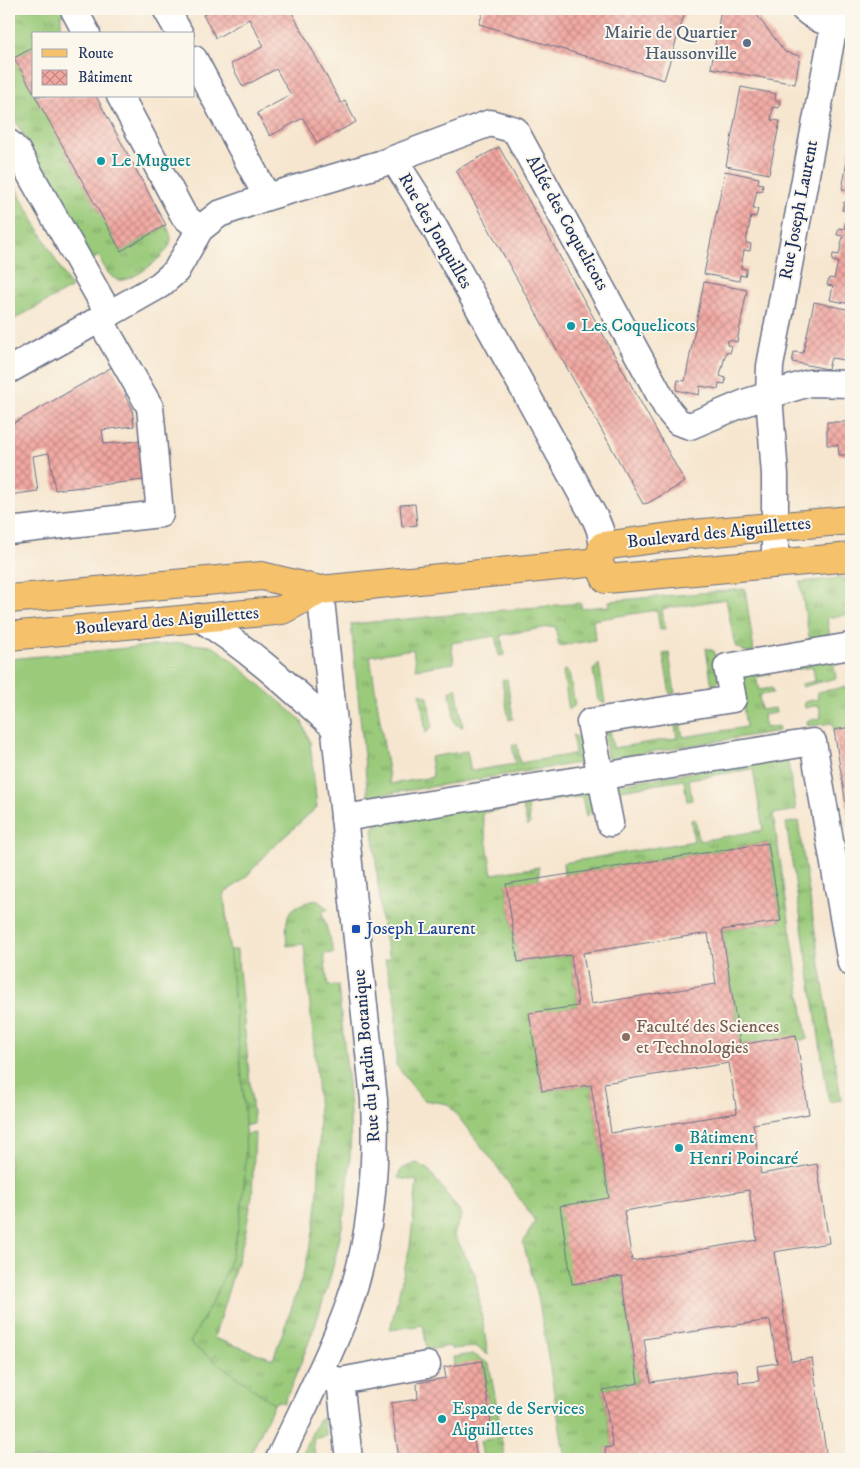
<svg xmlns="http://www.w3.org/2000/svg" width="860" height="1468" font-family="'IM FELL DW Pica',serif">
<defs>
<pattern id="grass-tufts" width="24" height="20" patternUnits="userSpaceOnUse" patternTransform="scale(1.25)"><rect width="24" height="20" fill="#9aca7a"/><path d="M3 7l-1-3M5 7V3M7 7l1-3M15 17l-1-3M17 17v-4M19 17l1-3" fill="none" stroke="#7da467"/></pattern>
<pattern id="building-cross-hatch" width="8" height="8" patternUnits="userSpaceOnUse" patternTransform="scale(1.25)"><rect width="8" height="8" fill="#f2a7a0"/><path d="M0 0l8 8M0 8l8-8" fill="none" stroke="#c38886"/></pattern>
</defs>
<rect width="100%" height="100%" fill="#fbf7ec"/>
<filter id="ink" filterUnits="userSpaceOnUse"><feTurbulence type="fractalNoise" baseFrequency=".02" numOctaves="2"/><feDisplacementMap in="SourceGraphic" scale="10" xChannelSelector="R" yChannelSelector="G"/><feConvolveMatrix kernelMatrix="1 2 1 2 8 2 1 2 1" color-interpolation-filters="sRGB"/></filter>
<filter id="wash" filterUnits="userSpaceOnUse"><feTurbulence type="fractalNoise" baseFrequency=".0096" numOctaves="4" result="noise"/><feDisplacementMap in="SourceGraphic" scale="20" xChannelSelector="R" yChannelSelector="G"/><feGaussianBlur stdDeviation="1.12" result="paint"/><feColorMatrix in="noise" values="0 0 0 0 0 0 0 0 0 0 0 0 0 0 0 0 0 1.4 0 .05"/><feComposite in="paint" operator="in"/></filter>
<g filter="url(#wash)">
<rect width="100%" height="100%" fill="#f6e6cf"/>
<!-- grass -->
<g fill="url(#grass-tufts)" stroke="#5a7c6c">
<path d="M9 9H72L61 15V32L34 34V47L15 58 121 251 166 225C169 231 173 238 170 244 166 256 132 283 118 280 108 277 103 265 99 256L92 260 9 109Z"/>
<polygon points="9,175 71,288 9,322"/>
<polygon points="851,577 851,614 827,618 830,638 810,642 800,582"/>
<polygon points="745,589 754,652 745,652 735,646 726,599 662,609 665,629 660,630 657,610 593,620 595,640 559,646 555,626 501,635 504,655 499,656 495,636 451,643 454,663 416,669 413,649 370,656 390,784 433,777 430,757 467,751 471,771 515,764 512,744 517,744 520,763 575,754 573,735 580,738 584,762 368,797 351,624 581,603 581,608 610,606 609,601"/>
<polygon points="706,648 714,651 719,681 712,687"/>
<polygon points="669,653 675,693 670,694 663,654"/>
<polygon points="833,659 836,678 802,687 801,684 815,681 813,667 799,669 798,664"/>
<polygon points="599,664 605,704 598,700 593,670"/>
<polygon points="769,669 770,674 756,677 759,690 772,688 773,693 759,695 761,710 775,708 776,713 763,715 765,728 778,726 779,731 607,759 605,733 610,729 613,748 677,738 674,718 679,718 683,737 746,727 739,676"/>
<polygon points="566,670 569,673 575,705 569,710 563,671"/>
<polygon points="507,679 513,719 509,720 502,680"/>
<polygon points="456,687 463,727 455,724 450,692"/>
<polygon points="847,687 851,727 834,730 833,723 808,726 807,721 821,718 819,705 805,708 804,702 818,699 817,692"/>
<polygon points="420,693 428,697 432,726 426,733"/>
<polygon points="787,757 796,810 773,814 807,1039 797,1041 796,1036 740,1045 722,930 781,921 768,843 564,875 563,863 694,841 691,820 695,819 699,841 763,830 753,769 689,779 692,800 687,801 684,780 620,790 622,811 616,808 611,785"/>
<polygon points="590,788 593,809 586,817 582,796 528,805 530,825 527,826 523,806 482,813 492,874 539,867 539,879 506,885 518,962 571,955 578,1006 530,1014 542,1091 591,1085 609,1198 572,1284 622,1276 638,1383 603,1390 613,1447 605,1448 606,1459 565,1459 538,1296 523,1243 535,1221 493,1161 448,1104 423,1100 396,1065 396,1003 385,960 390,958 382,928 373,829 377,823"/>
<polygon points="798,821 841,1100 829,1102 786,823"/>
<polygon points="214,860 225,865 243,880 224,893 229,950 237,950 254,1124 214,1131"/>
<path d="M317 900 328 909 322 912 334 953 324 954 328 986 338 985C343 1042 353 1102 350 1159 346 1245 318 1325 284 1403L278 1401 274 1404 248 1459H75L199 1142 255 1133 252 1196 245 1235 214 1338 273 1359C289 1314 308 1269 315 1221 327 1129 312 1036 304 944L287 946C285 916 285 906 317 900Z"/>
<polygon points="416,1163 428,1169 462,1215 454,1234 475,1274 488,1355 477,1347 451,1349 450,1346 427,1350 423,1325 390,1330 410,1246 417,1181 398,1178 401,1169"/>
<polygon points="473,1354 489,1364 501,1429 492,1431 482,1362 454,1366 453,1357"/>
<polygon points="323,1418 326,1436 313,1439 315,1459 300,1459 318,1420"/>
<polygon points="501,1437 505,1459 483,1459 480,1441"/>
</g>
<!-- pitch -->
<path fill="#9aca7a" stroke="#5a7c6c" d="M181 643 212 646 223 653 301 720 310 742 317 807 272 848 243 880 224 893C228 942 234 991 238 1040 246 1114 252 1181 232 1254 223 1285 205 1315 190 1343L274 1404 248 1459H9V659Z"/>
<g id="blocks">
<!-- building -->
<g fill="url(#building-cross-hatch)" fill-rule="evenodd">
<polygon points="214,9 290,9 341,103 345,101 356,122 317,143 303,118 270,136 257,113 291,95 276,69 243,87 231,64 264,46 249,19 216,38 203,15"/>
<polygon points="484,9 686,9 664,80 479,24"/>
<polygon points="721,9 752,9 785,52 800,56 795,84 711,68"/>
<polygon points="34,47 34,93 14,58"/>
<polygon points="741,87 776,94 775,100 780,101 779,108 773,107 771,120 780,121 769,174 726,166"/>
<polygon points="35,96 96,96 166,225 121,251"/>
<polygon points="499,147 685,482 648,503 643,504 456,170"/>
<polygon points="850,147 851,147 851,190 842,189"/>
<polygon points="725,171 759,178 758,183 763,184 762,191 757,190 753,209 758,209 756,217 751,216 746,243 751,244 750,251 744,250 741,268 747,269 745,276 740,275 739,281 704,274"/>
<polygon points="850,198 851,198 851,304 830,300 833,286 827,285 829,278 834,279 838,262 832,261 833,254 839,255 843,236 837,235 839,228 844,229 848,211 842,210 844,202 849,203"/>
<polygon points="704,282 747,290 737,342 728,340 727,345 732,346 730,353 726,352 720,376 726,378 725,384 719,383 718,389 700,386 699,395 676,390 678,380 685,381"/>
<polygon points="814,302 851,310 851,326 844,360 831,358 828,369 792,362 794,352 803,353"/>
<polygon points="112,367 127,393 125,396 132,408 134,426 102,430 104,444 139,441 144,480 55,490 49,453 33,456 38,491 9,495 9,426"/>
<polygon points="827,422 851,422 851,455 839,455 838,445 827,445"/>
<polygon points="415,504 417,525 402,527 400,505"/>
<polygon points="851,727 851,829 850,829 834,730"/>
<path d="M768 843 781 921 722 930 740 1045 796 1035 809 1114 753 1124 761 1174 817 1164 829 1243 774 1252 791 1361 812 1358 827 1459H606L605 1448 613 1447 603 1390 638 1383 622 1276 572 1284 560 1206 609 1198 591 1085 542 1091 529 1013 578 1006 571 955 518 962 506 884ZM708 933 716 984 591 1004 583 953ZM729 1063 737 1113 611 1133 604 1083ZM749 1190 757 1240 632 1261 624 1211ZM770 1320 777 1363 757 1366 759 1381 739 1383 737 1369 651 1382 644 1339Z"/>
<polygon points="482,1361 492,1431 473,1433 477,1459 399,1459 391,1403 418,1399 417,1383 446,1378 444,1367"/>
</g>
</g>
</g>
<g filter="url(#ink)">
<use href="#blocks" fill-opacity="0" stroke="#686f86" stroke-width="1"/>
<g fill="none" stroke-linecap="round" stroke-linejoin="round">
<!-- minor casing -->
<g stroke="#686f86" stroke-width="29">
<g id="minor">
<polyline points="166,9 180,34"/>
<path d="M804 9C818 21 832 25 851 26"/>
<polyline points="74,10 87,34"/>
<polyline points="194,59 267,197"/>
<polyline points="120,96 184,216 200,229"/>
<polyline points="9,143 17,151 109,314 9,370"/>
<polyline points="394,160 417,196 596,520 600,530 603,546"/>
<polyline points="109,314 160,285 176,271 200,229 219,214 267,197 380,164 490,123 515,130 668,410 678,422 690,426 747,402 809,383 851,384"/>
<polyline points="9,531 160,514 150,407 100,320"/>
<polyline points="775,564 775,475 769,395 770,366 834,25"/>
<path d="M198 617C248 648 290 687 334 727"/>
<polyline points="344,818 813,742 851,963"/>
<polyline points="610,823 590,722 733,699 727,667 851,646"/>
<polyline points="319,1375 340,1381 427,1365"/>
<polyline points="340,1381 349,1459"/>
<path d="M279 1459C302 1410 328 1361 347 1310 371 1243 377 1171 374 1100L320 590"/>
</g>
</g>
<!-- major casing -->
<g stroke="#686f86" stroke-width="30">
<g id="major">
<polyline points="851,520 692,534 603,546 598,562 606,579 851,557"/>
<polyline points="9,599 262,576 320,590 598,562"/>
<polyline points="9,636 275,611 282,610 320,590"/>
</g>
</g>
<!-- minor -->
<use href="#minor" stroke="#fff" stroke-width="26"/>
<!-- major -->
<use href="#major" stroke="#f5c16b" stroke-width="28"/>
</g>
</g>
<!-- markers -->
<circle fill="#5c6f8a" stroke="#fbf7ec" stroke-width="2" cx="747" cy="43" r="5"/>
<g fill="#0f9aa8" stroke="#fbf7ec" stroke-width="2">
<circle cx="101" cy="161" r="5"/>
<circle cx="571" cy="326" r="5"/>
<circle cx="679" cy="1148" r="5"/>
<circle cx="442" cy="1419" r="5"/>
</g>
<rect fill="#1a4fb4" stroke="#fbf7ec" stroke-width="2" x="351" y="924" width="10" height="10" rx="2.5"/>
<circle fill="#8d6e63" stroke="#fbf7ec" stroke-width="2" cx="626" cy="1037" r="5"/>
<g text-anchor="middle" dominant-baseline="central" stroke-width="4" stroke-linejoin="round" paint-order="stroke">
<!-- service labels -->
<g font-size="18" fill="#4e5e75" stroke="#fbf7ec" text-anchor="end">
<text x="737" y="33">Mairie de Quartier<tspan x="737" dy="21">Haussonville</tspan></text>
</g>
<!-- culture labels -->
<g font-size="18" fill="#0d838f" stroke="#fbf7ec" text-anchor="start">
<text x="111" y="161">Le Muguet</text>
<text x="581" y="326">Les Coquelicots</text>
<text x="689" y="1138">Bâtiment<tspan x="689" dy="21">Henri Poincaré</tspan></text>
<text x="452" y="1409">Espace de Services<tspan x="452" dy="21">Aiguillettes</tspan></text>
</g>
<!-- street labels -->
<g font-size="18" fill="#1b2f5e" stroke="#fbf7ec">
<text transform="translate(799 210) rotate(-79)">Rue Joseph Laurent</text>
<text transform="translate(567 223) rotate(61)">Allée des Coquelicots</text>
<text transform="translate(435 231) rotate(60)">Rue des Jonquilles</text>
<text transform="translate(719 533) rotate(-6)">Boulevard des Aiguillettes</text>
<text transform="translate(167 621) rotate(-5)">Boulevard des Aiguillettes</text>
<text transform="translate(367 1056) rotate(-95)">Rue du Jardin Botanique</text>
</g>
<!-- transit labels -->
<g font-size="18" fill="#164399" stroke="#fbf7ec" text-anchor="start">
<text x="366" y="929">Joseph Laurent</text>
</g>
<!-- education labels -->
<g font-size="18" fill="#785e54" stroke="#fbf7ec" text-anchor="start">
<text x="636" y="1027">Faculté des Sciences<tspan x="636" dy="21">et Technologies</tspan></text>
</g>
</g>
<!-- margin -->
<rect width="860" height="1468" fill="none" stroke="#fbf7ec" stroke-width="30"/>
<!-- legend -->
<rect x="32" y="32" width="162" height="65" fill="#fbf7ec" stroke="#a1a7b3"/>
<rect x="42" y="49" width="25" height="8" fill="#f5c16b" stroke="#a1a7b3"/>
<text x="78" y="58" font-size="15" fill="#1b2f5e">Route</text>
<rect x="42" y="70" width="25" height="15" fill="url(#building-cross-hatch)" stroke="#a1a7b3"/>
<text x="78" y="82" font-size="15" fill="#1b2f5e">Bâtiment</text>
</svg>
